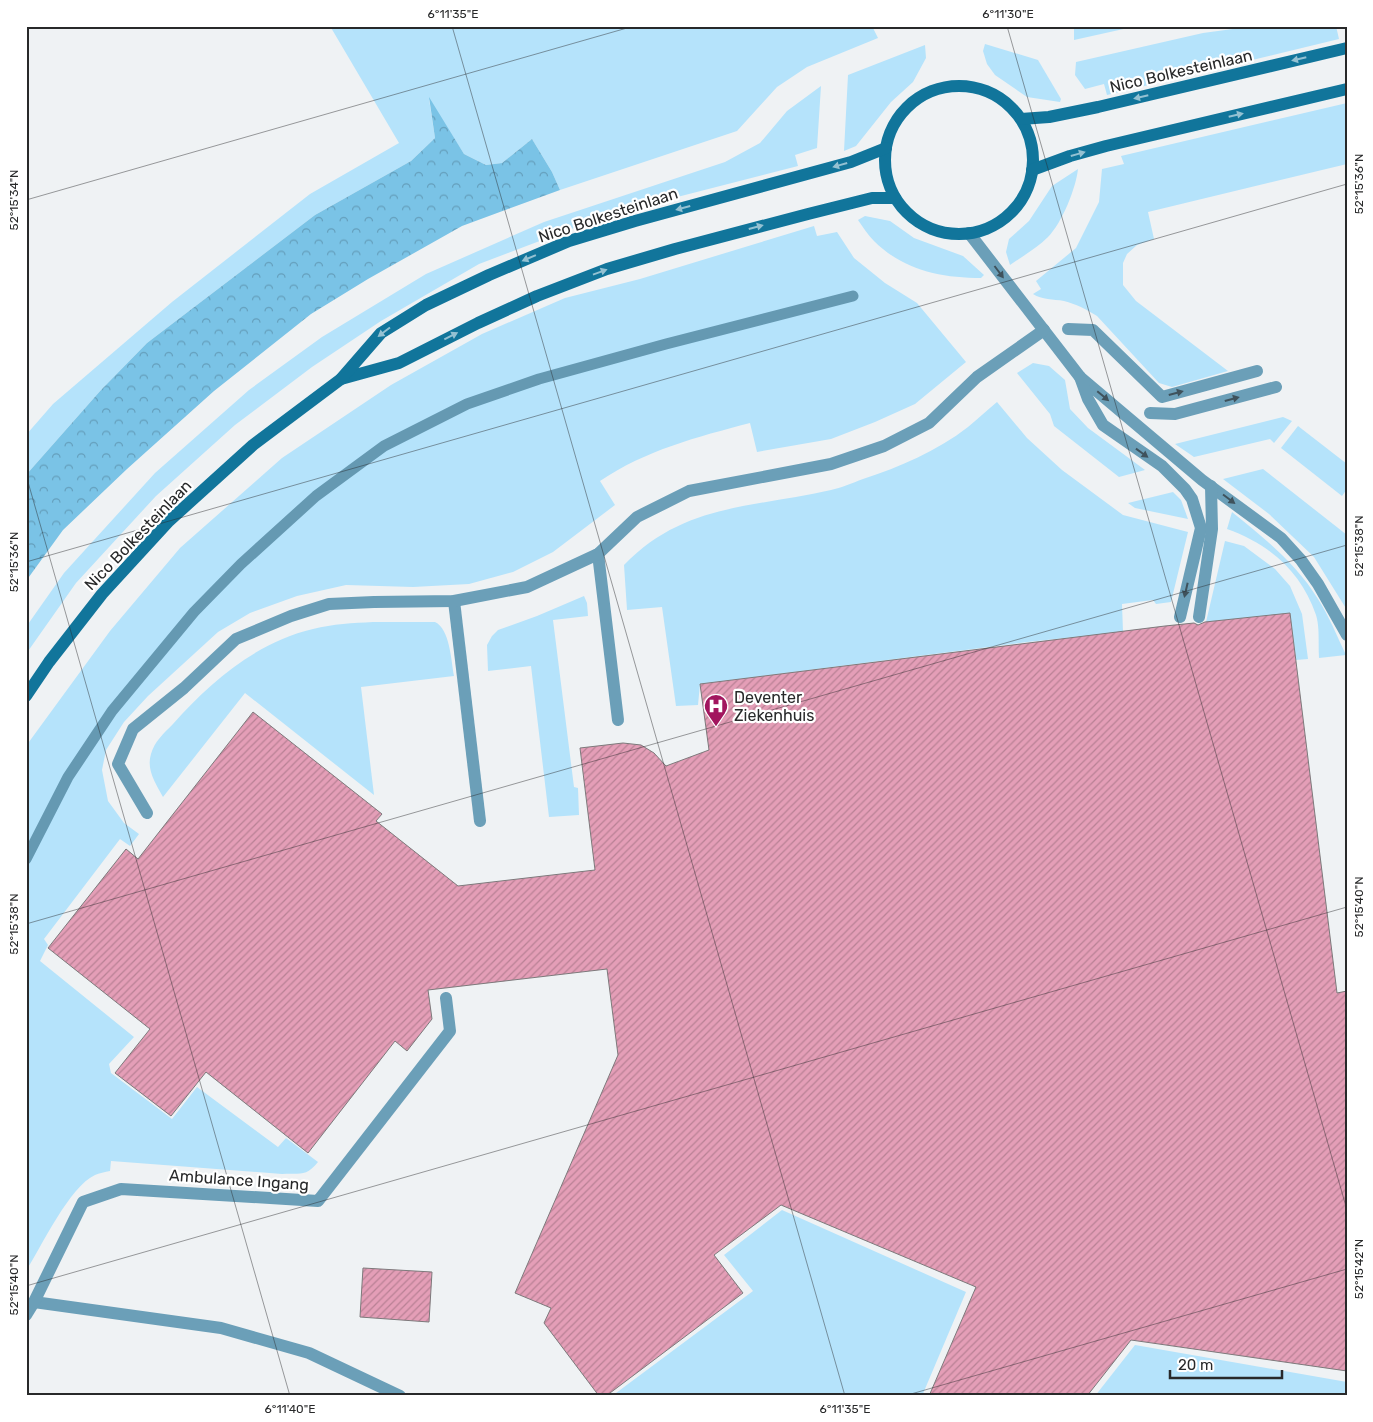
<svg xmlns="http://www.w3.org/2000/svg" width="1373" height="1422" font-family="Rubik,sans-serif">
<defs>
<pattern id="forest-crowns" width="20" height="18" patternUnits="userSpaceOnUse" patternTransform="scale(1.25)"><rect width="20" height="18" fill="#7ac3e6"/><path d="M2 6a3 3 0 1 1 6 0M12 15a3 3 0 1 1 6 0" fill="none" stroke="#649ebb"/></pattern>
<pattern id="building-hatch" width="6" height="6" patternUnits="userSpaceOnUse" patternTransform="scale(1.25)"><rect width="6" height="6" fill="#e49eb7"/><path d="M-1 1l2-2M0 6l6-6M5 7l2-2" fill="none" stroke="#b98195"/></pattern>
</defs>
<rect width="100%" height="100%" fill="#eff2f4"/>
<!-- grass -->
<g fill="#b5e3fb">
<polygon points="330,26 872,26 878,38 807,67 777,87 737,131 560,190 552,172 532,139 502,163 486,165 464,154 429,99 435,138 411,161 315,215 147,343 101,390 26,475 26,435 53,404 172,302 310,194 399,143"/>
<polygon points="1074,26 1137,26 1074,40"/>
<polygon points="1255,26 1336,26 1339,39 1107,95 1104,84 1085,89 1075,75 1076,62 1203,33"/>
<polygon points="985,44 1038,60 1061,99 1060,102 1027,97 995,75 987,64 983,51"/>
<polygon points="925,45 926,58 913,82 891,102 856,146 844,151 848,75"/>
<polygon points="821,86 817,148 795,155 798,166 611,214 479,264 381,321 312,367 235,425 156,496 76,583 26,654 26,627 64,573 155,473 249,390 322,337 426,274 544,222 725,162 760,143 787,111"/>
<path d="M1347 103V164L1148 212 1154 239 1137 245 1127 254 1123 263V285L1136 301 1228 371 1172 387 1159 383 1097 316C1086 309 1076 304 1064 301 1053 299 1042 300 1033 294L1041 289 1036 281 1076 248 1099 202 1102 169 1124 164 1121 156Z"/>
<path d="M1078 169C1076 188 1062 223 1048 237 1037 248 1023 256 1010 265L1006 252 1009 239 1029 221 1052 186Z"/>
<path d="M865 216 890 221 914 238 963 256 984 275 981 278C941 278 903 270 874 241 868 235 863 227 858 220Z"/>
<path d="M814 226 817 236 837 232 854 258 885 283 917 303 966 362 915 404 875 422 831 439 757 452 750 423C697 437 646 450 600 481L615 505 553 552 513 572 469 584 413 587 346 585 297 596 250 613 218 632 148 696 124 722 106 750 102 770 108 801 124 823 139 834 130 846 120 839 44 939 48 945 40 961 134 1037 109 1064 111 1073 172 1119 197 1087 278 1147 286 1138 318 1162C306 1177 300 1173 282 1174L111 1161 110 1171C105 1172 99 1173 95 1175 70 1186 41 1247 26 1271V746L110 631 180 548 282 458 391 385 482 334 565 298 640 279Z"/>
<polygon points="1033,363 1049,366 1065,380 1070,409 1088,428 1145,470 1119,477 1054,426 1050,414 1017,373"/>
<path d="M997 402 1027 438 1062 470 1123 515 1188 532 1171 602 1156 604 1153 600 1122 604 1123 632 1027 642 700 684 698 705 676 706 662 607 627 610 624 565C684 503 753 508 831 490 841 488 852 483 863 479 900 467 937 451 968 427 978 419 987 410 997 402Z"/>
<polygon points="1283,417 1292,421 1274,443 1270,439 1194,457 1175,444"/>
<polygon points="1298,426 1347,464 1347,489 1342,496 1281,448"/>
<polygon points="1263,469 1347,535 1347,610 1314,557 1269,514 1223,479"/>
<polygon points="1173,492 1181,500 1188,519 1135,508 1128,503"/>
<path d="M1232 512C1264 538 1296 563 1318 599 1329 616 1337 636 1346 655L1319 658C1318 644 1320 628 1316 615 1301 571 1269 544 1227 529Z"/>
<polygon points="1225,541 1244,546 1275,569 1290,586 1302,614 1308,659 1296,660 1290,613 1206,622"/>
<polygon points="584,596 587,603 588,616 553,620 574,787 578,788 579,815 549,817 531,666 488,671 487,645 492,636 498,630 537,616"/>
<path d="M373 622H435C450 629 451 660 454 676L361 687 374 795 245 693 163 797C156 784 146 770 151 754 154 742 164 733 173 724 210 682 257 642 313 629 333 624 353 623 373 622Z"/>
<polygon points="782,1210 966,1292 922,1396 612,1396 753,1291 724,1255"/>
<polygon points="1135,1345 1347,1382 1347,1396 1095,1396"/>
</g>
<!-- forest -->
<polygon fill="url(#forest-crowns)" points="429,97 464,154 486,165 502,163 532,139 552,172 560,190 462,226 368,279 311,314 214,391 127,469 63,530 26,581 26,475 101,390 147,343 315,215 411,161 435,138"/>
<g fill="none" stroke-linecap="round" stroke-linejoin="round">
<!-- stream -->
<polyline stroke="#6599b2" stroke-width="11" points="26,859 68,777 112,711 194,612 241,564 316,496 384,446 467,404 539,379 666,344 853,296"/>
</g>
<!-- building -->
<g fill="url(#building-hatch)" stroke="#7d797b">
<polygon points="1290,613 1337,993 1347,991 1347,1371 1131,1340 1087,1396 929,1396 976,1287 781,1205 714,1255 743,1293 606,1396 599,1396 544,1323 551,1308 515,1293 618,1055 607,969 428,990 432,1019 407,1051 395,1041 308,1153 206,1072 171,1116 115,1073 150,1029 48,948 126,849 138,859 253,712 382,814 376,821 458,886 595,870 580,748 623,743 641,745 654,753 666,766 709,750 700,684 1165,626 1194,623 1198,625 1205,622"/>
<polygon points="363,1268 432,1272 429,1322 360,1317"/>
</g>
<g fill="none" stroke-linecap="round" stroke-linejoin="round">
<!-- lane -->
<g stroke="#6b9fb8" stroke-width="12">
<polyline points="969,233 1080,377 1202,480 1281,538 1301,560 1318,584 1347,635"/>
<polyline points="1068,329 1093,330 1162,397 1257,371"/>
<polyline points="1080,377 1088,399 1103,425 1162,466 1185,489 1192,499 1201,528 1180,617"/>
<polyline points="1150,413 1175,414 1276,387"/>
<polyline points="598,554 618,720"/>
<polyline points="454,601 480,821"/>
<polyline points="1199,617 1212,529 1211,486"/>
<polyline points="147,813 118,764 133,729 184,688 236,639 291,616 329,604 374,602 454,601 527,587 598,554 637,517 689,491 831,464 884,446 929,423 977,377 1044,330"/>
<polyline points="34,1302 221,1328 309,1353 400,1396"/>
<polyline points="26,1315 34,1302 83,1202 121,1189 318,1201 450,1031 446,998"/>
</g>
<!-- secondary -->
<g stroke="#11759b" stroke-width="12">
<circle cx="959" cy="160" r="74"/>
<polyline points="1021,119 1049,117 1098,107 1347,48"/>
<polyline points="1032,170 1070,156 1106,146 1347,89"/>
<polyline points="341,379 399,363 478,323 537,296 607,269 675,249 808,214 872,198 895,198"/>
<polyline points="26,696 49,662 102,594 169,521 253,445 341,379 381,333 426,305 489,275 569,241 635,221 851,162 886,148"/>
</g>
</g>
<!-- one-way arrows -->
<defs><path id="oneway-solid" d="M-6-.8H1V-3.2L6.5 0L1 3.2V.8H-6Z" transform="scale(1.25)"/></defs>
<g fill="#94c1d2">
<use href="#oneway-solid" transform="translate(1299 59) rotate(167)"/>
<use href="#oneway-solid" transform="translate(1141 97) rotate(167)"/>
<use href="#oneway-solid" transform="translate(1236 115) rotate(-13)"/>
<use href="#oneway-solid" transform="translate(1078 154) rotate(-16)"/>
<use href="#oneway-solid" transform="translate(840 165) rotate(164)"/>
<use href="#oneway-solid" transform="translate(683 208) rotate(165)"/>
<use href="#oneway-solid" transform="translate(756 227) rotate(-15)"/>
<use href="#oneway-solid" transform="translate(529 258) rotate(157)"/>
<use href="#oneway-solid" transform="translate(600 272) rotate(-20)"/>
<use href="#oneway-solid" transform="translate(384 332) rotate(143)"/>
<use href="#oneway-solid" transform="translate(451 336) rotate(-27)"/>
</g>
<g fill="#3f525c">
<use href="#oneway-solid" transform="translate(999 272) rotate(53)"/>
<use href="#oneway-solid" transform="translate(1176 393) rotate(-15)"/>
<use href="#oneway-solid" transform="translate(1103 396) rotate(40)"/>
<use href="#oneway-solid" transform="translate(1232 399) rotate(-15)"/>
<use href="#oneway-solid" transform="translate(1142 453) rotate(36)"/>
<use href="#oneway-solid" transform="translate(1229 499) rotate(37)"/>
<use href="#oneway-solid" transform="translate(1186 590) rotate(103)"/>
</g>
<!-- ticks -->
<path fill="none" stroke="#28292a" stroke-width="1" stroke-opacity="0.45" d="M452 26 845 1396M1007 26 1347 1210M26 200 634 26M26 475 290 1396M26 562 1347 184M26 924 1347 545M26 1286 1347 907M904 1396 1347 1269"/>
<!-- icons -->
<defs>
<g id="hospital-pin" transform="scale(1.25)"><path d="M0 17L-7.5 6A9.5 9.5 0 1 1 7.5 6Z" fill="#a2165f" stroke="#fff"/><path d="M-5-5h3v3.5h4V-5h3V5h-3V1.5h-4V5h-3Z" fill="#fff"/></g>
</defs>
<g fill-rule="evenodd">
<use href="#hospital-pin" x="716" y="706"/>
</g>
<g text-anchor="middle" dominant-baseline="central" stroke-width="4.5" stroke-linejoin="round" paint-order="stroke">
<!-- street labels -->
<g font-size="16" fill="#28292a" stroke="#fff">
<text transform="translate(1181 71) rotate(-13)">Nico Bolkesteinlaan</text>
<text transform="translate(608 215) rotate(-18)">Nico Bolkesteinlaan</text>
<text transform="translate(138 535) rotate(-46)">Nico Bolkesteinlaan</text>
<text transform="translate(239 1180) rotate(4)">Ambulance Ingang</text>
</g>
<!-- poi labels -->
<g font-size="16" fill="#28292a" stroke="#fff" text-anchor="start">
<text x="734" y="697">Deventer<tspan x="734" dy="18">Ziekenhuis</tspan></text>
</g>
</g>
<!-- border -->
<rect width="1373" height="1422" fill="none" stroke="#ffffff" stroke-width="55"/>
<!-- scale -->
<path d="M1170 1370v8h112v-8" fill="none" stroke="#28292a" stroke-width="2.5"/>
<text x="1178" y="1370" font-size="15" fill="#28292a" stroke="#ffffff" stroke-width="4" paint-order="stroke">20 m</text>
<rect x="28" y="28" width="1318" height="1366" fill="none" stroke="#28292a" stroke-width="2"/>
<g font-size="12" text-anchor="middle" fill="#28292a">
<text x="453" y="18">6°11'35"E</text>
<text x="1008" y="18">6°11'30"E</text>
<text transform="translate(1359 184) rotate(-90)" y="4">52°15'36"N</text>
<text transform="translate(14 200) rotate(-90)" y="4">52°15'34"N</text>
<text transform="translate(1359 546) rotate(-90)" y="4">52°15'38"N</text>
<text transform="translate(14 562) rotate(-90)" y="4">52°15'36"N</text>
<text transform="translate(1359 907) rotate(-90)" y="4">52°15'40"N</text>
<text transform="translate(14 924) rotate(-90)" y="4">52°15'38"N</text>
<text transform="translate(1359 1269) rotate(-90)" y="4">52°15'42"N</text>
<text transform="translate(14 1285) rotate(-90)" y="4">52°15'40"N</text>
<text x="290" y="1413">6°11'40"E</text>
<text x="845" y="1413">6°11'35"E</text>
</g>
</svg>
